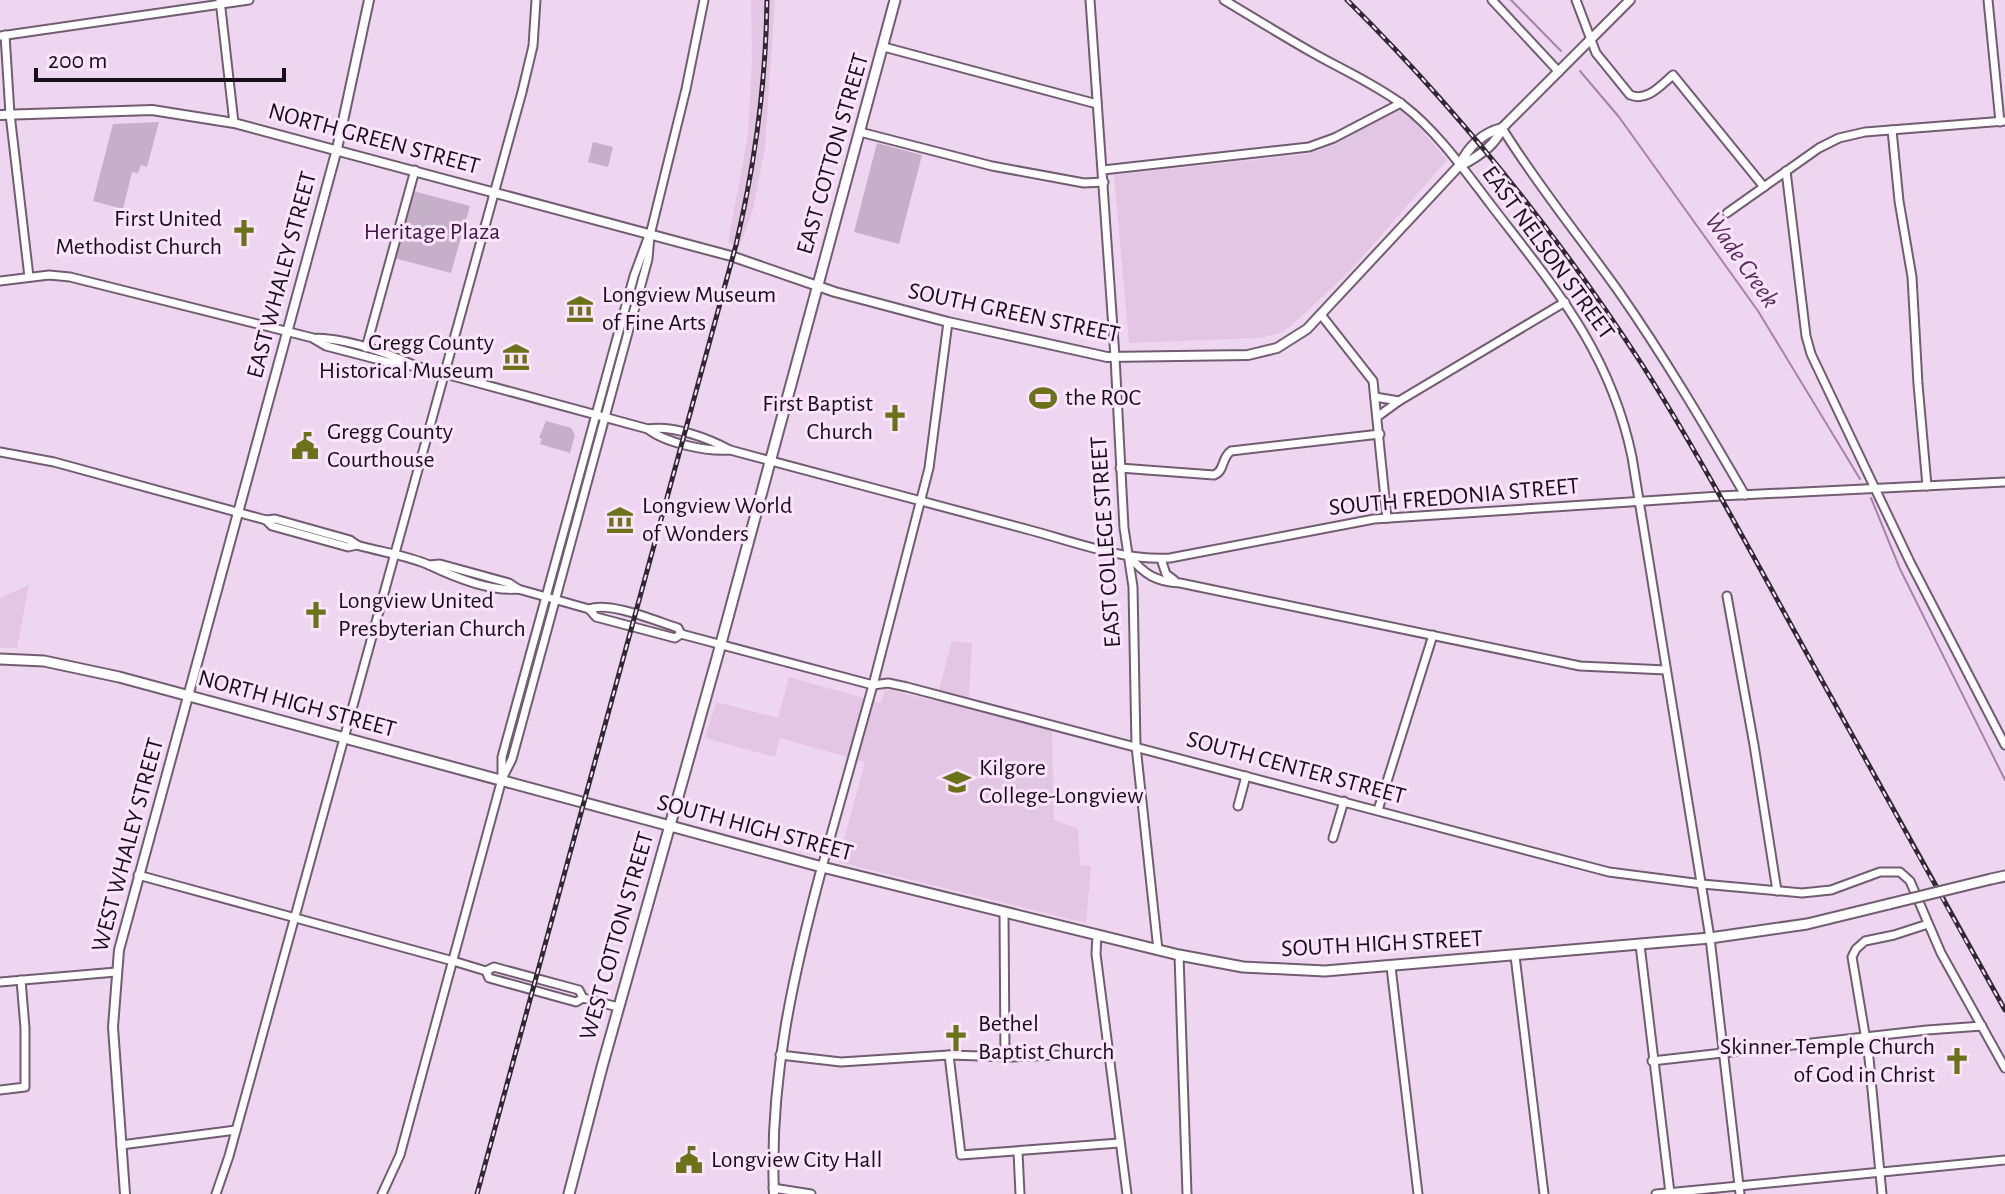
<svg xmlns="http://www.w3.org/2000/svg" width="2005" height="1194" font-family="'Alegreya Sans',sans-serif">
<rect width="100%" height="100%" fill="#efd6f0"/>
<!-- built -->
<g fill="#e3c6e4">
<polygon points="751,0 775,0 765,148 753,209 740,246 728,243 748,135 752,61"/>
<polygon points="1399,109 1411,118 1447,160 1350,271 1291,326 1280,333 1259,338 1129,343 1114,175 1308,154 1334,145"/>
<polygon points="29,585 17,648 0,648 0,598"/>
<polygon points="952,641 972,643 968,709 1052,730 1054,820 1078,829 1080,865 1091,866 1086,923 838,862 865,762 780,738 775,757 705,738 716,702 778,718 789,677 881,703 885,689 936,701"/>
</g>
<!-- green -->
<g fill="#c6afc8">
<polygon points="159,122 147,167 141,165 138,173 132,172 123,209 93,201 113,124"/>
<polygon points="593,142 613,147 608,167 588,162"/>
<polygon points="877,143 922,155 899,244 854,232"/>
<polygon points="413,191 470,206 451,273 394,258"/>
<polygon points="546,421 571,428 575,435 570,453 540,444 542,439 539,438"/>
</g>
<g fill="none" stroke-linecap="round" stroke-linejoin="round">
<!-- stream -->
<g stroke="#a782aa" stroke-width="2">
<polyline points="1511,0 1561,51"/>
<polyline points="1580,71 1619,117 1758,311 1860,479"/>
<polyline points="1871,498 1900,569 2005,780"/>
</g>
<!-- minor casing -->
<g stroke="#715c72" stroke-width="11">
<g id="minor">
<polyline points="220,0 234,123"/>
<polyline points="1090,0 1115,357 1124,528 1133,587 1136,746 1158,950"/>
<path d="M1224 0C1254 18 1283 36 1313 53 1343 70 1375 84 1403 105 1437 131 1465 171 1491 205 1554 287 1610 351 1632 457L1710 938 1740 1194"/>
<polyline points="1492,0 1559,72"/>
<path d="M1576 0 1596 53 1630 95C1647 102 1660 86 1673 75L1764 187"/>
<polyline points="1988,0 2000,122"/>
<polyline points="5,35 10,114 29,277"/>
<polyline points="0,36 249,0"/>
<polyline points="884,47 1097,104"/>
<path d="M1502 128C1537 185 1580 237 1619 292 1665 358 1705 426 1745 495"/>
<polyline points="1892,130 1899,201 1912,277 1918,384 1927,486"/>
<polyline points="860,132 992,166 1084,183 1104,182"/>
<polyline points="1103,170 1309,147 1334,138 1401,103"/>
<polyline points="1786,171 1806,336 1811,354 1910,562 2005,745"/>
<polyline points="1727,213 1819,148 1839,138 1865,132 2005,121"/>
<path d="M0 281 49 275 70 277 313 338C346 338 385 352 416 366L648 429C673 425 708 438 730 450 829 476 927 503 1026 529 1072 541 1122 561 1170 558L1374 519 1720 496 2005 482"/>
<polyline points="1322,316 1373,381 1387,518"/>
<polyline points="314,339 326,346 399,365 410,366"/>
<polyline points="366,348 415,170"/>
<polyline points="1375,397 1399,401 1377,417"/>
<polyline points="1399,401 1565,302"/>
<path d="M648 429C665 443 708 452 729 450"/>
<path d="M0 452 54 462 266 520 275 519 350 540 357 545C380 552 407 555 429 565 454 577 490 592 518 589L589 609 596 617 675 638 681 634"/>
<path d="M1120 468 1214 475C1225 471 1221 458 1231 451L1380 434"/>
<polyline points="266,520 272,526 348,547 357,545"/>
<path d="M1129 556C1144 574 1156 582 1180 583L1580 666 1666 670"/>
<polyline points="1161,559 1166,574 1174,580"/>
<polyline points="429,565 440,564 509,583 518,589"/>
<polyline points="1727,596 1754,745 1777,891"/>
<path d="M589 609C609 601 656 621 678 628L681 634 873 685 888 683 907 687 1609 872 1702 884 1802 893 1831 890 1880 872H1900L1910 881 1941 953 2005 1068"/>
<polyline points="502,777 502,757 634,276 648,238"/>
<polyline points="1238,806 1246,776"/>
<polyline points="1378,810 1433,635"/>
<polyline points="1333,838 1344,801"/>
<polyline points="822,867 873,685 929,468 948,322"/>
<polyline points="138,875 453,961 486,971 489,978 576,1002 583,998 618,1007"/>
<polyline points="1004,912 1005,1057"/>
<polyline points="1097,935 1096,954 1127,1194"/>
<polyline points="1640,945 1670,1193"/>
<polyline points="1179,955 1187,1194"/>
<polyline points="1515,956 1544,1194"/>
<polyline points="1391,967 1418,1194"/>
<polyline points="486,971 494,967 579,990 583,998"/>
<polyline points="0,982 116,972"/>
<polyline points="780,1055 841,1062 949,1055 1012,1057 1108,1053"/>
<polyline points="949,1055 961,1155 1119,1143"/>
<polyline points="1652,1061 1927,1030 1982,1026"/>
<polyline points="0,1090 25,1087 25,1028 21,980"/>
<polyline points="121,1145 236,1130"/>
<polyline points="1018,1152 1020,1194"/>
<polyline points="773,1188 811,1194"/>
<polyline points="216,1194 229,1156 522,92 533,46 536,0"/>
<polyline points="382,1194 400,1155 502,779 512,759 648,259 650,235 686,89 704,0"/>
<polyline points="1656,1194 2005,1160"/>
<polyline points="1882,1194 1869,1058 1852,957 1856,949 1865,941 1894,935 1928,924"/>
</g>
</g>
<!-- tertiary casing -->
<g stroke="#715c72" stroke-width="12">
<g id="tertiary">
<path d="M0 115 152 110 234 123 731 256 835 292 948 322 1107 357 1248 355 1277 348 1307 329 1459 166C1468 147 1482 133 1502 128"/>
<path d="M1460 166C1476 158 1496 145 1502 128L1630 0"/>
<polyline points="125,1194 113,1027 119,950 337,149 369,0"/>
<path d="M774 1194C769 1081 793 975 822 867"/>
</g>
</g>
<!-- secondary casing -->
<g stroke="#715c72" stroke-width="13">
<g id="secondary">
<polyline points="0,659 44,661 119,677 822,867 1179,955 1243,967 1325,971 1710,938 1807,924 1889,904"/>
<polyline points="1991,879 2005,876"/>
<polyline points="569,1194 602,1067 717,658 895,0"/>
</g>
</g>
<!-- minor -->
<use href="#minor" stroke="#fff" stroke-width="7"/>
<!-- tertiary -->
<use href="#tertiary" stroke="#fff" stroke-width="8"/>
<!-- secondary -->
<use href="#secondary" stroke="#fff" stroke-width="9"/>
<!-- rail casing -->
<g stroke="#322833" stroke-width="5">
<g id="rail">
<path d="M1347 0C1458 110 1556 232 1641 363 1699 454 1749 549 1801 643 1869 765 1936 888 2005 1010"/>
<path d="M477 1194 736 245C755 164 766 83 767 0"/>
</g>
</g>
<!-- rail -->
<use href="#rail" stroke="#fce4fe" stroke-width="2" stroke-dasharray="6" stroke-linecap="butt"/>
<!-- secondary-bridge casing -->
<g stroke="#715c72" stroke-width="13" stroke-linecap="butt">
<polyline id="secondary-bridge" points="1889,904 1991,879"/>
</g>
<!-- secondary-bridge -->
<use href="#secondary-bridge" stroke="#fff" stroke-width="9"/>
</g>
<!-- icons -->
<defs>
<g id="church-bare" transform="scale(2.16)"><path d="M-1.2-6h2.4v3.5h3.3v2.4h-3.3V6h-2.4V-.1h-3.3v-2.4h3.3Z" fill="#6c721a" stroke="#fce4fe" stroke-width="2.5" paint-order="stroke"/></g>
<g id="museum-bare" transform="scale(2.16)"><path d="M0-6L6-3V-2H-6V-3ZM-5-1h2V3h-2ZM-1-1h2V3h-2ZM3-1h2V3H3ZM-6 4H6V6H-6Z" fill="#6c721a" stroke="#fce4fe" stroke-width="2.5" paint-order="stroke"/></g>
<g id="stadium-bare" transform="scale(2.16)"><path d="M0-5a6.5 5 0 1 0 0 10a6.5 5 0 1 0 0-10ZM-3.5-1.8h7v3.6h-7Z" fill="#6c721a" stroke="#fce4fe" stroke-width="2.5" paint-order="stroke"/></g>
<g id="civic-bare" transform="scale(2.16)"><path d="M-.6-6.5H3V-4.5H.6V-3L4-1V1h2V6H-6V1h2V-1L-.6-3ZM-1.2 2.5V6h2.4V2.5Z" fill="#6c721a" stroke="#fce4fe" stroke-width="2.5" paint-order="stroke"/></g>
<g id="university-bare" transform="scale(2.16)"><path d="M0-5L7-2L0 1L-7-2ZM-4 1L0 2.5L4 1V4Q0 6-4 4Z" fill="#6c721a" stroke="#fce4fe" stroke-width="2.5" paint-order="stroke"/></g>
</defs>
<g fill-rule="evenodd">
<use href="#church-bare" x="244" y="233"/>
<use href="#museum-bare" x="580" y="309"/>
<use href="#museum-bare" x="516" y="357"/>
<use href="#stadium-bare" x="1043" y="398"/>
<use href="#church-bare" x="895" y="418"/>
<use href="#civic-bare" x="305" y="446"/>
<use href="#museum-bare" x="620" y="520"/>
<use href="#church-bare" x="316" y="615"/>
<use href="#university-bare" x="957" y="782"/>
<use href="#church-bare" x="956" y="1038"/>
<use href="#church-bare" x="1957" y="1061"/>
<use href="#civic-bare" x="689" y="1160"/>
</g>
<g text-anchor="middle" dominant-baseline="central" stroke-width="6" stroke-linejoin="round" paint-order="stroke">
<!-- street labels -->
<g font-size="24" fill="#170f17" stroke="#fce4fe">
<text transform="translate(374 139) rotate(15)">NORTH GREEN STREET</text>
<text transform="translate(833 154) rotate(-74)">EAST COTTON STREET</text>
<text transform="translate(1548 253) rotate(54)">EAST NELSON STREET</text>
<text transform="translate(282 275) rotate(-75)">EAST WHALEY STREET</text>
<text transform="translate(1014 313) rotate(12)">SOUTH GREEN STREET</text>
<text transform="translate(1454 497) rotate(-5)">SOUTH FREDONIA STREET</text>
<text transform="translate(1106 542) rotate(-94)">EAST COLLEGE STREET</text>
<text transform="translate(297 704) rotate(15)">NORTH HIGH STREET</text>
<text transform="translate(1296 768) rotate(15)">SOUTH CENTER STREET</text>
<text transform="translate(755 828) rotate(15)">SOUTH HIGH STREET</text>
<text transform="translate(128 845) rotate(-75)">WEST WHALEY STREET</text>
<text transform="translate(617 936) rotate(-74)">WEST COTTON STREET</text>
<text transform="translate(1382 944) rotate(-3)">SOUTH HIGH STREET</text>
</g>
<!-- poi labels -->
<g font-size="24" fill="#170f17" stroke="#fce4fe" text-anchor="start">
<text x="222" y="219" text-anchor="end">First United<tspan x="222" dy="28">Methodist Church</tspan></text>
<text x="602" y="295">Longview Museum<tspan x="602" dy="28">of Fine Arts</tspan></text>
<text x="494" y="343" text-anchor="end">Gregg County<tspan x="494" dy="28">Historical Museum</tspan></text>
<text x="1065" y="398">the ROC</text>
<text x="873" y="404" text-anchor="end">First Baptist<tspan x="873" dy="28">Church</tspan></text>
<text x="327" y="432">Gregg County<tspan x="327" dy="28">Courthouse</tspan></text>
<text x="642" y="506">Longview World<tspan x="642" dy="28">of Wonders</tspan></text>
<text x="338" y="601">Longview United<tspan x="338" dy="28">Presbyterian Church</tspan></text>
<text x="979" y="768">Kilgore<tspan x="979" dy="28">College-Longview</tspan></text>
<text x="978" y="1024">Bethel<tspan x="978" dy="28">Baptist Church</tspan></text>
<text x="1935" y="1047" text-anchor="end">Skinner Temple Church<tspan x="1935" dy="28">of God in Christ</tspan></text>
<text x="711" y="1160">Longview City Hall</text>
</g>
<!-- park labels -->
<g font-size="24" fill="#421347" stroke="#fce4fe">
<text x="432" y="232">Heritage Plaza</text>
</g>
<!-- water labels -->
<g font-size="26" font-style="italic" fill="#59295d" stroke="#fce4fe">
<text transform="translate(1742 260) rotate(55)">Wade Creek</text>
</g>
</g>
<!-- scale -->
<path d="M36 68v12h248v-12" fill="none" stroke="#170f17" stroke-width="4"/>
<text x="48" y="68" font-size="24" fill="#170f17" stroke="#fce4fe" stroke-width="6" paint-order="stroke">200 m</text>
</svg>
